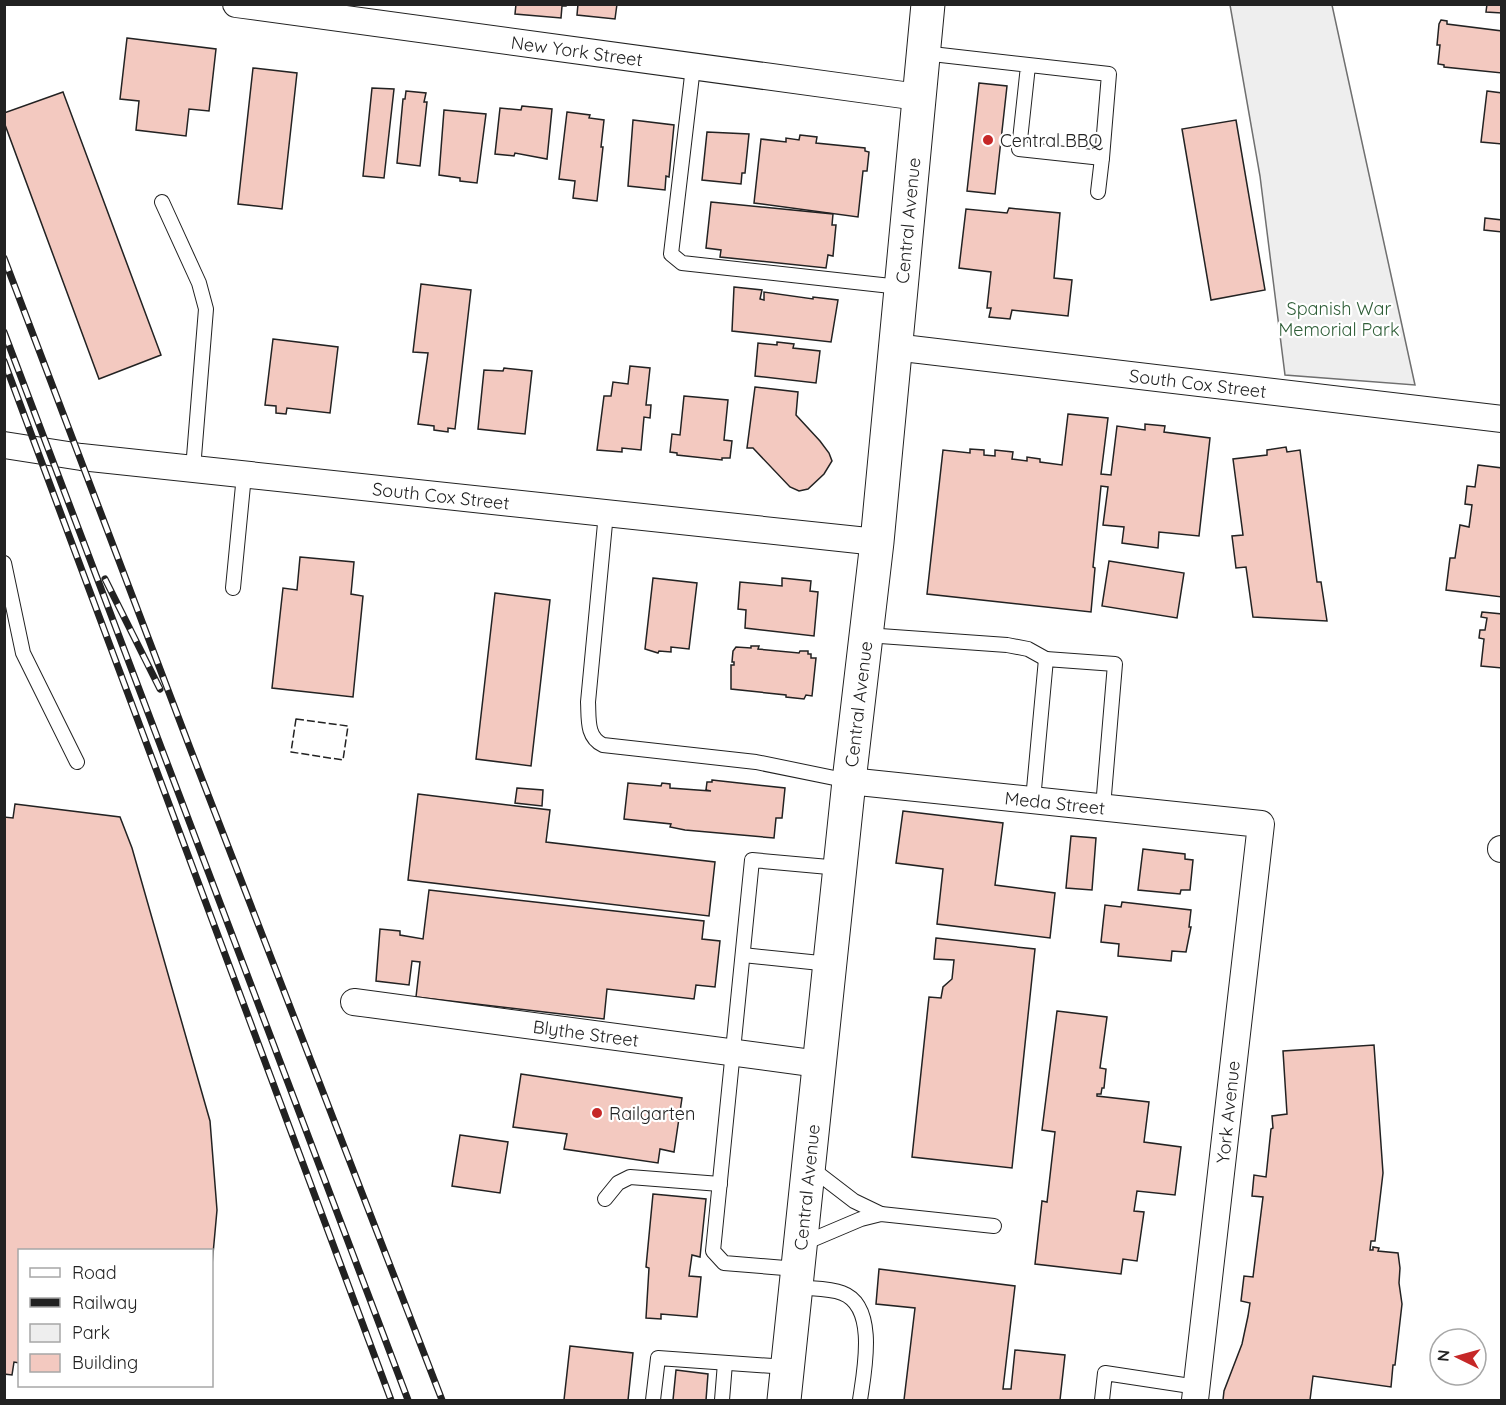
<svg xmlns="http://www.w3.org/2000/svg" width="1506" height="1405" font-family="Quicksand,sans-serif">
<rect width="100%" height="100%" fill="#fff"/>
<!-- green -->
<polygon fill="#eee" stroke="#6f6f6f" stroke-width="1.5" points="1230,5 1332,5 1415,385 1285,375 1260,176"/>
<!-- building -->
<g fill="#f3c9c0" stroke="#222" stroke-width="1.5">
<polygon points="516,4 566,4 566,6 562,6 561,18 515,14"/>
<polygon points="578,4 617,4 615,19 577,15"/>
<polygon points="1487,4 1502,4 1502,13 1486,12"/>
<polygon points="1441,20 1447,21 1447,24 1502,31 1502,73 1444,67 1444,65 1438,64 1440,45 1437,45 1439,24"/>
<polygon points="127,38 216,49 209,111 189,109 186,136 136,130 139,101 120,99"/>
<polygon points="253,68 297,73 282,209 238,204"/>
<polygon points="979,83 1007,86 995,194 967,191"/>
<polygon points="372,88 394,89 384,178 363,176"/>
<polygon points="406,91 426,93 424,102 427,102 420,166 397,163 403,99 405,99"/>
<polygon points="1487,91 1502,93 1502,144 1481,142"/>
<polygon points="63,92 161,355 99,379 4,122 4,113"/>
<polygon points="522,106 552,109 547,159 515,153 514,156 495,154 500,108 521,110"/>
<polygon points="444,110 486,114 477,183 460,181 460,178 439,175"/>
<polygon points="567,112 590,115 589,118 604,120 601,147 603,147 597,201 573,198 575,181 559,179"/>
<polygon points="633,120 674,125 669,177 666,176 665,190 628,186"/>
<polygon points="1236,120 1265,290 1211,300 1182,129"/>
<polygon points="707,132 749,134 745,173 742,173 741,184 702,180"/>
<polygon points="800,135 817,137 816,143 865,148 865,151 869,152 867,171 863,171 858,217 754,203 761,139 786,142 786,138 799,140"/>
<polygon points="711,202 833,214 832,225 836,225 833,256 828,255 826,268 720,257 721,250 706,248"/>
<polygon points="1009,208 1060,213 1054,278 1072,280 1068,316 1012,310 1010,319 989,317 991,308 987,308 991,272 959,268 966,209 1007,213"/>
<polygon points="1485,218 1502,220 1502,232 1484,230"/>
<polygon points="421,284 471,290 455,429 448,428 448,432 434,430 434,426 418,424 428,353 413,352"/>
<polygon points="734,287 762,290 760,299 764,300 764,292 813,299 813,297 838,300 831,342 732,331"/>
<polygon points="273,339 338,347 330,413 287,408 286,414 276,413 276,406 265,405"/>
<polygon points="777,342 794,344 793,348 820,351 816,383 755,376 758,343 777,345"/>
<polygon points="630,366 650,368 646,405 651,405 650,418 644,417 641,450 622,448 622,452 597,450 604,396 611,396 613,382 628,384"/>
<polygon points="504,368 532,371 525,434 478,429 484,370 503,371"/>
<polygon points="755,387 798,392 796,415 820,441 829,453 832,461 824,474 808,489 799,491 790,487 753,448 747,448"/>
<polygon points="684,396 728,400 724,440 732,441 730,458 722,458 722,460 677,455 677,453 670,452 672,434 680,435"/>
<polygon points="1068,414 1108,418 1101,474 1111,475 1117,426 1145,430 1145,424 1165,426 1164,432 1210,438 1199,536 1159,532 1158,548 1122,543 1124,527 1103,525 1108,487 1101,486 1093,567 1095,568 1091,612 927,594 943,450 970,453 970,449 984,450 984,455 995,456 995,450 1013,452 1012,459 1027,461 1027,457 1040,459 1040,462 1062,465"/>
<polygon points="1286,447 1287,452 1300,450 1317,582 1321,582 1327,621 1253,617 1246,567 1236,568 1232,536 1243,535 1233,459 1267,455 1267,450"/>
<polygon points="1478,465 1502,468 1502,597 1446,590 1450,558 1455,558 1460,525 1469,527 1472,505 1465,504 1467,486 1475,487"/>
<polygon points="300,557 354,562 351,594 363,596 353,697 272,688 283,588 297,590"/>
<polygon points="1109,561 1184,573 1177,618 1102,606"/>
<polygon points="653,578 697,583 689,649 671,647 671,652 659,651 658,653 645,649"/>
<polygon points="782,578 811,581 810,591 818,592 814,636 745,628 746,610 738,609 740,582 782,586"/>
<polygon points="495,593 550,600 531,766 476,759"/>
<polygon points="1482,612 1502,614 1502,668 1481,666 1484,639 1479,638 1480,630 1485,630 1487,618 1481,617"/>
<polygon points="751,646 759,646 758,649 799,653 800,651 808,651 808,654 811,654 811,658 816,658 812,696 806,695 804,699 786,697 786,695 731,689 731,665 734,665 734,662 732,662 733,651 736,647 751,648"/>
<polygon points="712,780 785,788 782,818 776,818 774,838 685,830 670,827 671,824 624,819 628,783 661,786 662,783 670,784 670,788 711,791 706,790 707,782 712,782"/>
<polygon points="517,788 543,790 542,806 515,803"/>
<polygon points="418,794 550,810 546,842 715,862 709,916 408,880"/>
<polygon points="15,804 120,817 132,848 210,1121 217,1210 212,1265 212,1250 20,1250 20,1363 14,1362 12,1375 4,1374 4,817 13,818"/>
<polygon points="903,811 1003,823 995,885 1055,893 1050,938 937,924 943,869 896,863"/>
<polygon points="1071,836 1096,838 1092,890 1066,888"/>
<polygon points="1143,849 1185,854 1185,859 1193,860 1190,890 1181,890 1180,894 1138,890"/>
<polygon points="429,890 704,921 702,939 720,941 715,987 696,985 694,999 607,989 604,1019 416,997 420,962 412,961 409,985 376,981 380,929 400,931 400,935 423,939"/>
<polygon points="1122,902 1191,910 1189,927 1191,927 1186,952 1172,951 1171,961 1118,956 1119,944 1101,942 1105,905 1121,907"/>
<polygon points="936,938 1035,949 1012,1168 912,1157 929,997 941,998 943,987 952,979 954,960 934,959"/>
<polygon points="1057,1011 1107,1017 1100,1068 1106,1069 1104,1088 1102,1088 1101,1094 1097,1094 1097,1096 1149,1102 1144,1142 1181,1147 1175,1195 1137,1191 1134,1211 1144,1212 1137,1261 1123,1259 1121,1274 1035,1264 1042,1201 1047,1202 1055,1132 1042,1130"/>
<polygon points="1374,1045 1383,1173 1375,1241 1371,1241 1370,1250 1373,1250 1373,1247 1379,1248 1378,1251 1398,1253 1400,1268 1399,1283 1402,1304 1395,1365 1393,1365 1391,1387 1313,1376 1310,1400 1223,1400 1224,1391 1242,1344 1248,1316 1250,1303 1241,1301 1244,1276 1253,1277 1263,1197 1252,1196 1254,1175 1266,1177 1271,1129 1273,1128 1272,1116 1287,1114 1283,1051"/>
<polygon points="521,1074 682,1098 674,1152 660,1149 658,1163 564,1149 567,1134 513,1127"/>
<polygon points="460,1135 508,1142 500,1193 452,1186"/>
<polygon points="653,1194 706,1199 700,1257 692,1255 689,1276 701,1277 697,1317 661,1314 661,1319 646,1318 649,1268 646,1267"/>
<polygon points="879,1269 1015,1286 1003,1389 1011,1389 1015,1350 1065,1355 1060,1400 904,1400 915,1308 876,1304"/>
<polygon points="570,1346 633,1353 628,1400 564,1400"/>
<polygon points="676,1370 708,1374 706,1400 673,1400"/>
</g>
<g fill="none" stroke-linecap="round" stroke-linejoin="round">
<!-- lane casing -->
<g stroke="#222" stroke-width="16">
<g id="lane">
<polyline points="923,53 1109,74 1102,158 1019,149 1028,66"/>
<polyline points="693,67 671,254 682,263 900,287"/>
<polyline points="1098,192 1102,158"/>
<polyline points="162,202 199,283 206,309 193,469"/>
<path d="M606 513 588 702C589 718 586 737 603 745L756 762 849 781"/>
<polyline points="4,563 23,653 77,762"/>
<polyline points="233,588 244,475"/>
<polyline points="866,635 1007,645 1028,649 1046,659"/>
<polyline points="1033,800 1046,659 1115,664 1103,807"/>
<polyline points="743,955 830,964"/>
<polyline points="811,1168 854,1201 881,1214"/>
<polyline points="605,1199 618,1183 630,1177 720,1184"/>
<polyline points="802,1244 861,1219 881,1214 994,1226"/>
<polyline points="797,1269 724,1263 713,1251 752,860 840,868"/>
<path d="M796 1287C810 1289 829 1288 842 1293 878 1306 864 1372 860 1400"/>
<polyline points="653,1400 658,1358 787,1367"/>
<polyline points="722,1400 725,1363"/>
<polyline points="1102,1400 1105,1373 1197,1387"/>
</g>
</g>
<!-- street casing -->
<g stroke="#222" stroke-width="28">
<g id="street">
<path id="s1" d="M236 4 918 97"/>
<path id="s2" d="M894 347 1502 419"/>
<path id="s3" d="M4 445 81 457 877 542"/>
<path id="s4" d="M849 781 1261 824 1195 1400"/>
<polyline points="1501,849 1502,849"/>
<path id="s5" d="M354 1002 819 1064"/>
</g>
</g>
<!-- secondary casing -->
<g stroke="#222" stroke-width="35">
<g id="secondary">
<path id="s6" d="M784 1400 849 781 877 542 928 4"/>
</g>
</g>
<!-- lane -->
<use href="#lane" stroke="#fff" stroke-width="14"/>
<!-- street -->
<use href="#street" stroke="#fff" stroke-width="26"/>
<!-- secondary -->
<use href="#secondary" stroke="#fff" stroke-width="33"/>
<!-- rail casing -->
<g stroke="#222" stroke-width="7">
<g id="rail">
<polyline points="4,258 190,748 442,1400"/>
<polyline points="4,332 408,1400"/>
<polyline points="4,361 391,1400"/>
<polyline points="105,579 160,689"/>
</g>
</g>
<!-- rail -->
<use href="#rail" stroke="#fff" stroke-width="4.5" stroke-dasharray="14" stroke-linecap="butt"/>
<!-- fence -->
<polygon stroke="#222" stroke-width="1.5" stroke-dasharray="8 3" stroke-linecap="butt" points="296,719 348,726 343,760 291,752"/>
</g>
<!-- markers -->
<g fill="#c62828" stroke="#fff" stroke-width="2">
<circle cx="988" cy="140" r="6"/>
<circle cx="597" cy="1113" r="6"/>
</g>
<g text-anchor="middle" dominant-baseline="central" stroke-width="4.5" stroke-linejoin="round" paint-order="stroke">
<!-- street labels -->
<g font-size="18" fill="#222" stroke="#fff">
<text stroke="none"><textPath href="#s1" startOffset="344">New York Street</textPath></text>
<text stroke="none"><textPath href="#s6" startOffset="1186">Central Avenue</textPath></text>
<text stroke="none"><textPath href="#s2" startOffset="306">South Cox Street</textPath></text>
<text stroke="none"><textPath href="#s3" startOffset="440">South Cox Street</textPath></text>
<text stroke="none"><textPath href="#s6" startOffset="700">Central Avenue</textPath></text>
<text stroke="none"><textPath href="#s4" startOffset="207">Meda Street</textPath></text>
<text stroke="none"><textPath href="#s5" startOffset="234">Blythe Street</textPath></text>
<text transform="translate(1228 1112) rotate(-84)">York Avenue</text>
<text stroke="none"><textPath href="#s6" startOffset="214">Central Avenue</textPath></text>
</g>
<!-- poi labels -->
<g font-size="18" fill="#222" stroke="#fff" text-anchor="start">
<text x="1000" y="140">Central BBQ</text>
<text x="609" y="1113">Railgarten</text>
</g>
<!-- park labels -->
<g font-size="18" fill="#2f5e38" stroke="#fff">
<text x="1339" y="308">Spanish War<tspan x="1339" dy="21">Memorial Park</tspan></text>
</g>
</g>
<!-- border -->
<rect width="1506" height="1405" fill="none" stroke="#222222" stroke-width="12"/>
<!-- legend -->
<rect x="18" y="1249" width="195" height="138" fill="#ffffff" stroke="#a7a7a7" stroke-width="1.5"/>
<rect x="30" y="1268" width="30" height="9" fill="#ffffff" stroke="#a7a7a7" stroke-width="1.5"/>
<text x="72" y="1279" font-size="18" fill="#222222">Road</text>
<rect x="30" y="1298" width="30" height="9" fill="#222222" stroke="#a7a7a7" stroke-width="1.5"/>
<text x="72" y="1309" font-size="18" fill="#222222">Railway</text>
<rect x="30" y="1324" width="30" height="18" fill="#eeeeee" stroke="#a7a7a7" stroke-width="1.5"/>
<text x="72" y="1339" font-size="18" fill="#222222">Park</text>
<rect x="30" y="1354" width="30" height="18" fill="#f3c9c0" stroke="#a7a7a7" stroke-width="1.5"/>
<text x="72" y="1369" font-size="18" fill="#222222">Building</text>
<!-- north arrow -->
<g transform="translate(1458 1357) rotate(275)"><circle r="28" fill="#ffffff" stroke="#a7a7a7" stroke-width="1.5"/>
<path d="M0-4.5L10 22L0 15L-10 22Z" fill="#c62828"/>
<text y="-9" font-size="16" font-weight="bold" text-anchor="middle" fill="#222222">N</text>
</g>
</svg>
